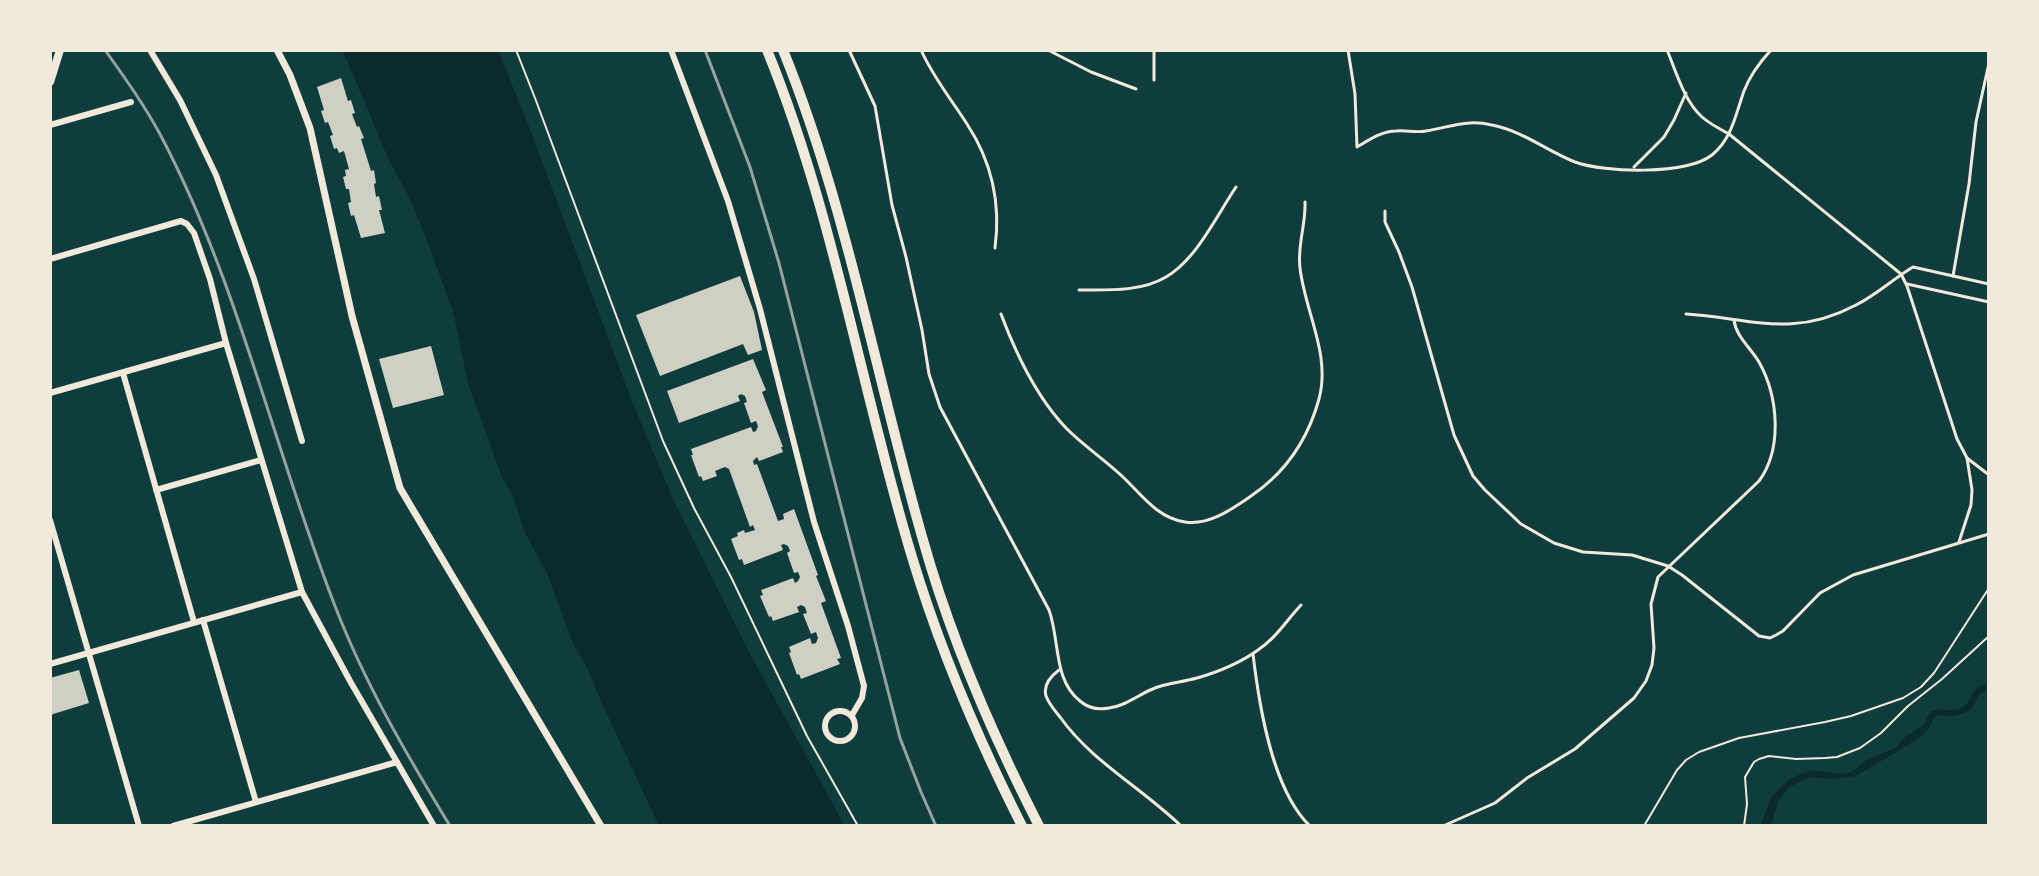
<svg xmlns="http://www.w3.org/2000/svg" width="2039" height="876" font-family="'Golos Text',sans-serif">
<rect width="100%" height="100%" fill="#0f3d3e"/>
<!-- water -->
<g fill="#0a2a2b">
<polygon points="342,50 498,50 529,127 633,404 673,499 751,656 845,826 659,826 601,701 588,670 571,639 548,575 524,531 513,496 501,475 468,383 453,311 423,230 408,195 388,158 352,72"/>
<path d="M1989 682V688L1979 695 1971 710 1954 716 1939 715 1934 718 1928 730 1918 739 1856 776 1831 779 1810 777 1789 787 1778 801 1771 826H1760L1772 796 1790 779 1810 770 1843 774 1852 772 1866 760 1895 748 1905 737 1924 725 1930 712C1940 706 1951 713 1961 708 1971 703 1970 694 1977 688 1979 686 1986 683 1989 682Z"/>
</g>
<!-- building -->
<g fill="#cfcfc3">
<polygon points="341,78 348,101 351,100 355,113 352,114 357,127 359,126 364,138 361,139 371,171 374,170 376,183 374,184 376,197 379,196 382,210 379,210 385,233 361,238 354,215 351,216 348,203 351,202 349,189 346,189 343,177 346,176 345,170 349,169 344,151 339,153 337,148 334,149 330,136 333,135 328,122 325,123 321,111 324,110 317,87"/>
<polygon points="740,276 754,312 762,350 748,355 743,344 660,376 636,315"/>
<polygon points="431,346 444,395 393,408 379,359"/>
<polygon points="753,359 766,390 762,392 783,447 781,447 783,452 759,461 757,457 753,461 754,465 757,464 778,521 784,519 783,514 794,509 818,575 816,576 826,601 821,603 841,658 837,659 840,664 801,679 799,674 797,675 789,653 791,652 789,647 810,638 812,644 816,643 818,638 816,632 811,634 803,614 807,613 805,607 801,605 797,607 799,612 773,621 771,616 769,617 760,596 763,595 761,590 793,578 795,583 798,581 800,577 798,572 794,573 787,553 790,551 788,546 784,544 781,545 783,550 744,565 742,559 739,560 731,539 738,536 737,533 744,530 745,533 755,530 753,525 750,527 729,469 725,467 715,471 717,476 703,481 701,476 699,477 691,455 693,455 691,449 751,427 753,432 756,431 758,426 756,421 751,423 744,403 747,402 745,396 741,394 738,396 740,401 679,423 667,391"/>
<polygon points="79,670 89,703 50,715 50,678"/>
</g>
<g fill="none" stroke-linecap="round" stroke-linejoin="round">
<!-- path -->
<g stroke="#f1e9da" stroke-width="2">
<polyline points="516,50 535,98 663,441 694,508 731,577 807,736 858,826"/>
<polyline points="1644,826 1677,770 1686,760 1699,752 1739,738 1825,722 1851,716 1903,698 1921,687 1934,673 1989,588"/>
<polyline points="1744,826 1747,804 1745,777 1754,762 1759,759 1769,756 1796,759 1825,758 1837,757 1860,748 1881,733 1908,706 1942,679 1989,636"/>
</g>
<!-- service -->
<g stroke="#f1e9da" stroke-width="3">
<path d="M849 50 875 106 892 205 906 257 922 330 929 374 940 407 1049 610C1060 640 1053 680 1080 701 1088 708 1099 710 1109 708 1126 706 1139 694 1155 688 1168 683 1183 682 1197 678 1218 672 1240 663 1258 650 1276 638 1286 621 1301 605"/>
<path d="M921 50C933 77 951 99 967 124 992 162 1001 203 995 248"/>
<polyline points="1048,50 1091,72 1136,89"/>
<path d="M1348 50 1355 94 1357 147C1369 140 1382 131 1396 131 1406 130 1416 133 1426 131 1451 127 1466 119 1492 125 1523 131 1547 151 1575 162 1605 173 1686 175 1712 155 1732 139 1736 113 1744 91 1750 75 1760 62 1771 50"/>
<path d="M1667 50C1676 71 1684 101 1702 117 1710 124 1720 129 1729 134L1901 274 1907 286 1957 439 1967 458 1989 475"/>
<polyline points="1154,80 1154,50"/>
<polyline points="1634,167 1664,137 1674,120 1686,93"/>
<polyline points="1385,211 1385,222 1399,252 1412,287 1454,435 1473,476 1485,490 1521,524 1554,543 1583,552 1632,555 1668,566 1682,575 1759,636 1770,638 1776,635 1783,631 1820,593 1853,575 1989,534"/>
<polyline points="1953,276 1969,184 1976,122 1989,63"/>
<polyline points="1907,284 1989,302"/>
<path d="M1079 290C1107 290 1141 292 1166 277 1196 260 1217 215 1236 187"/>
<path d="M1001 314C1016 354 1037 398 1067 429 1084 446 1105 460 1123 477 1141 494 1157 518 1185 522 1209 526 1232 509 1251 496 1285 473 1308 439 1319 399 1331 354 1305 312 1300 268 1297 245 1306 225 1305 202"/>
<path d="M1686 314C1750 318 1792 339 1856 305 1876 295 1893 279 1913 267L1989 284"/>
<polyline points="1959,542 1971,505 1972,490 1967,458"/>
<path d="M1253 654C1259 705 1272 790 1310 826"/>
<path d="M1059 670C1051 676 1043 685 1046 696 1049 704 1055 711 1060 717 1092 762 1142 788 1181 826"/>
<path d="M1443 826 1495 803 1527 778 1575 749 1634 698 1646 681 1652 665 1654 648 1651 604 1658 577 1759 481C1783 448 1778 396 1759 362 1751 348 1736 337 1734 320"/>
</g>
<!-- minor -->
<g stroke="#f1e9da" stroke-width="6">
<polyline points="150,50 180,100 216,175 254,279 302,441"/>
<polyline points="671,50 728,201 760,309 814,522 848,626 864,686 862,698 852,715"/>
<polyline points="50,125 131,102"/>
<polyline points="50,259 181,221 187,224 194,233 210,279 226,343 302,592 350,681 434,826"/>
<polyline points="123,373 194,622"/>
<polyline points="50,393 226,343"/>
<polyline points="156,490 261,460"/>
<polyline points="50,520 139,826"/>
<polyline points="203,620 256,802"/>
<polyline points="50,664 302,592"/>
<circle cx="840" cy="726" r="15"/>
<polyline points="173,826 397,762"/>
</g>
<!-- tertiary -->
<polyline stroke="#f1e9da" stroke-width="7" points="277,50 290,75 310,128 352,316 400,488 601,826"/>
<!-- secondary -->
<polyline stroke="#f1e9da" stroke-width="8" points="50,82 60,50"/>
<!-- motorway -->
<g stroke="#f1e9da" stroke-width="10">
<path d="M767 50C834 214 861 389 912 557 940 650 978 739 1022 826"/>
<path d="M783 50C847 208 876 377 923 540 951 640 992 734 1039 826"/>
</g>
<!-- rail -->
<g stroke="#97a49c" stroke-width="3">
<path d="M105 50C125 78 145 106 161 136 238 282 275 452 335 606 365 684 407 755 450 826"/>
<polyline points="705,50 750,167 779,263 900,738 921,792 936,826"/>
</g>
</g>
<!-- border -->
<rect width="2039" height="876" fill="none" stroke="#f1e9da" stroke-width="104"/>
</svg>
